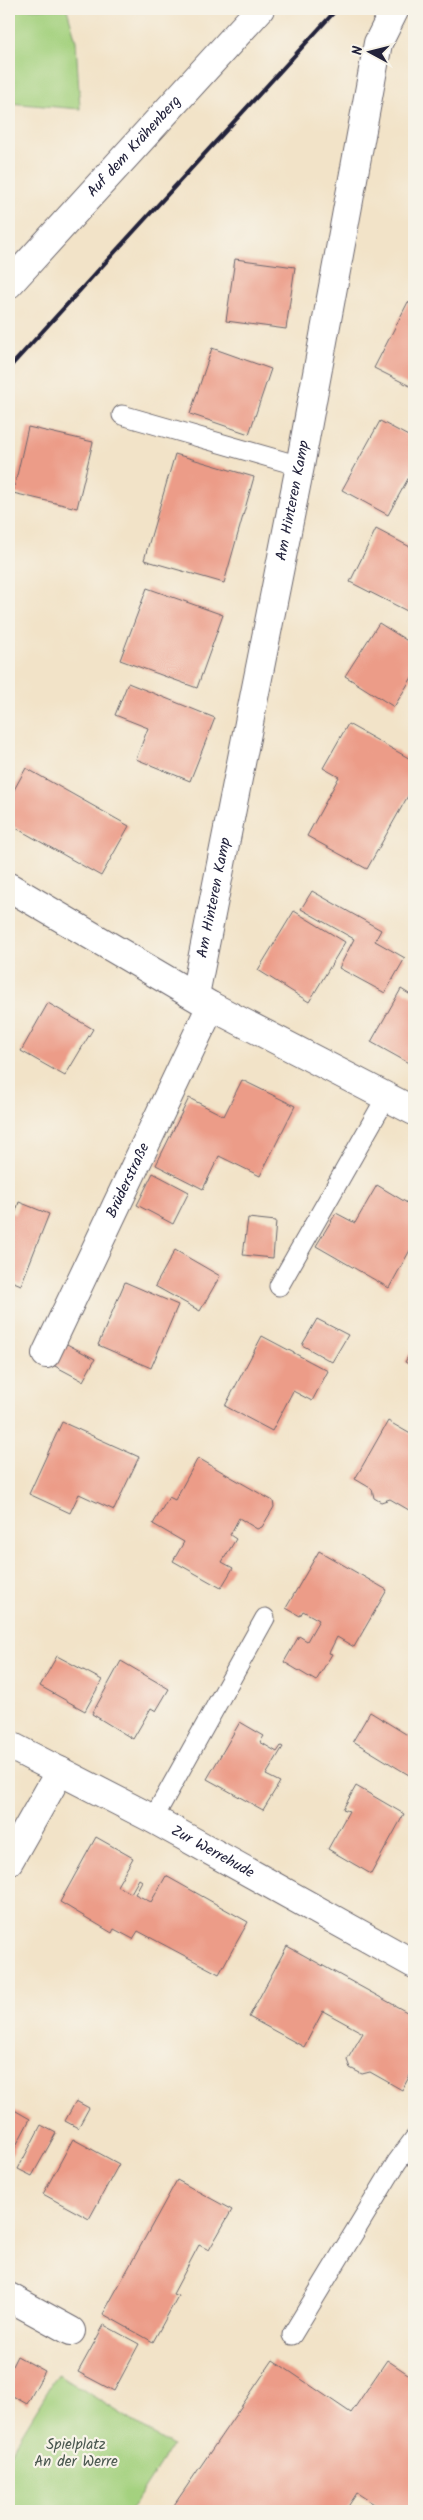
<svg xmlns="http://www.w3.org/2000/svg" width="423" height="2520" font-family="Kalam,sans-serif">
<rect width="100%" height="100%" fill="#f7f3e8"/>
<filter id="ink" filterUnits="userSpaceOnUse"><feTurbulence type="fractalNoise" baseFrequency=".02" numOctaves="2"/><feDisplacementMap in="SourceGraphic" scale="10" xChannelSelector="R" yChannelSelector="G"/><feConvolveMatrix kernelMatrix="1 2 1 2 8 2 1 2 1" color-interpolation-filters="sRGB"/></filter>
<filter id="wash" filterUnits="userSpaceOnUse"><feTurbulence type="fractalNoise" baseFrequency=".0096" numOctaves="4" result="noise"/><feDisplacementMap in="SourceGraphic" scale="20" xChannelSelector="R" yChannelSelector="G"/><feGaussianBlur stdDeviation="1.12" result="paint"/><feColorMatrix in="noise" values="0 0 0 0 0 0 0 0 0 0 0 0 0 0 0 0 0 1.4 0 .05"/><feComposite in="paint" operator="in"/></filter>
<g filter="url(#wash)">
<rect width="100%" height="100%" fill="#f2e3c8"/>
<!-- green -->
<g fill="#a4d17f" stroke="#637a5d">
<polygon points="9,9 67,9 76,41 80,109 9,103"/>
<polygon points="58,2374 172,2446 130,2511 9,2511 9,2455"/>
</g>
<g id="blocks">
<!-- building -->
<g fill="#ec9c88">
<polygon points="235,259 295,267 286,329 226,321"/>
<polygon points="408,302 414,305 414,388 374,368"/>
<polygon points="212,348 271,369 249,434 190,414"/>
<polygon points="380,421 414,439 414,468 388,515 342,490"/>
<polygon points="28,427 93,442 77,508 13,493"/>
<polygon points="175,454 254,477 224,583 144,560"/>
<polygon points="376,529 414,549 413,614 350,582"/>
<polygon points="147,588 223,615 197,688 120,660"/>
<polygon points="379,623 414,645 414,674 394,707 345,676"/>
<polygon points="128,683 215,718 190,781 136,759 148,728 115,715"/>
<polygon points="348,724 414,761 414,785 367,869 307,836 339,777 323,768"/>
<polygon points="26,768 129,826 101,876 9,824 9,799"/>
<polygon points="312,891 381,930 375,941 405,958 385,993 339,968 354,939 301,909"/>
<polygon points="294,911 345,942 309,1002 258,970"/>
<polygon points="401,989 414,997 414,1066 371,1042"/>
<polygon points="48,1003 93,1029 65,1076 21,1051"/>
<polygon points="242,1080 295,1106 260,1176 219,1156 203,1189 156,1165 189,1098 224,1116"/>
<polygon points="153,1173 189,1192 173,1224 137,1205"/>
<polygon points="377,1185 414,1207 414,1243 389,1288 316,1246 336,1213 355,1223"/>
<polygon points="19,1202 49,1214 21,1285 9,1280 9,1212 15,1214"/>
<polygon points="248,1218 276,1221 273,1258 243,1255"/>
<polygon points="175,1250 220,1276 200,1311 155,1286"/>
<polygon points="125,1282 178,1305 151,1368 98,1345"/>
<polygon points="317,1319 348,1335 332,1362 302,1345"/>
<polygon points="262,1336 328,1371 312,1401 293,1391 272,1431 225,1406"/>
<polygon points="65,1343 95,1359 83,1381 53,1365"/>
<polygon points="414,1346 414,1367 405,1362"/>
<polygon points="388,1421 414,1436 414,1513 390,1499 381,1502 374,1498 372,1489 355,1479"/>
<polygon points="62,1422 139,1457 114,1510 79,1494 70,1513 29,1494"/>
<polygon points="198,1458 273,1501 274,1507 262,1527 257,1529 239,1518 230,1535 236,1539 222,1562 233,1568 221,1588 173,1561 184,1542 153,1524 169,1497 175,1500"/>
<polygon points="319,1551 387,1590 354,1647 337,1637 329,1653 332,1654 316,1681 284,1662 299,1636 307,1641 319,1620 303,1611 300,1616 286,1608"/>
<polygon points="57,1656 102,1680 85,1711 40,1686"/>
<polygon points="121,1661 169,1689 156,1711 151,1708 133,1739 92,1714"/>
<polygon points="370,1712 414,1739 414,1766 409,1775 353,1741"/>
<polygon points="240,1722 264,1736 260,1742 277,1752 281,1746 283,1747 266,1775 280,1782 263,1810 207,1779"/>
<polygon points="356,1786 404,1814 371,1874 328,1849 349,1811 343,1809"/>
<polygon points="96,1837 133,1858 117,1886 131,1893 139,1879 142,1881 135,1894 151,1902 166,1876 248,1922 219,1974 138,1931 133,1939 114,1929 112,1933 60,1902"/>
<polygon points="287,1946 414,2016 414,2068 402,2090 370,2072 362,2074 350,2068 347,2060 363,2033 323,2011 304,2047 249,2017"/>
<polygon points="76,2101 89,2108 78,2128 65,2121"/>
<polygon points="9,2107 30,2119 9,2159"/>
<polygon points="41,2125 56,2133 32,2176 18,2169"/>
<polygon points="73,2139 119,2164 89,2219 43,2194"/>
<polygon points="177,2180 232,2210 209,2250 199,2245 173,2294 178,2296 153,2342 103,2314"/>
<polygon points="104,2325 139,2344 114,2391 78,2372"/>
<polygon points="17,2356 45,2371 27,2404 9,2394 9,2372"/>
<polygon points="273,2360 351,2413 387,2360 414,2378 414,2511 385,2511 357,2493 345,2511 170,2511"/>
</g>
</g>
</g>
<g filter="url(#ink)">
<use href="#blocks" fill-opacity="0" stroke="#6b666c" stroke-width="1"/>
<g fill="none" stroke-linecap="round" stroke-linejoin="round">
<!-- lane casing -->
<g stroke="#6b666c" stroke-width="21">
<g id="lane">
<polyline points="122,415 300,466"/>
<polyline points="279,1286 387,1096"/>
<polyline points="153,1819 265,1618"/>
<polyline points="292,2335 397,2162 414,2139"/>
</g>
</g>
<!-- street casing -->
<g stroke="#6b666c" stroke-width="30">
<g id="street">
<path id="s1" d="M9 284 260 9"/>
<polyline points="9,887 211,1006 414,1111"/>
<path id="s2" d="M195 995 300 466 378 43 395 9"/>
<path id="s3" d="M46 1354 211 1006"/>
<path id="s4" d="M9 1745 153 1819 414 1964"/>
<polyline points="9,1861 60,1771"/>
<polyline points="9,2297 71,2331"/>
</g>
</g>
<!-- lane -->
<use href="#lane" stroke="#fff" stroke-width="19"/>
<!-- street -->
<use href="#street" stroke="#fff" stroke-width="28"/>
<!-- rail -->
<polyline stroke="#22223b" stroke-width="4" points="9,368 337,9"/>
</g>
</g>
<g text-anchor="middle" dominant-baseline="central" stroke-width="4.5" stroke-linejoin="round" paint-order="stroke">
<!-- street labels -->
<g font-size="15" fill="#22223b" stroke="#f7f3e8">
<text stroke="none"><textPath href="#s1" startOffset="186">Auf dem Krähenberg</textPath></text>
<text stroke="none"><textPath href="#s2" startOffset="504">Am Hinteren Kamp</textPath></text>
<text stroke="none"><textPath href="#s2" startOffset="99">Am Hinteren Kamp</textPath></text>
<text stroke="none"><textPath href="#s3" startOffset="192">Brüderstraße</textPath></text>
<text stroke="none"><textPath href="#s4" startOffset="230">Zur Werrehude</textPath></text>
</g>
<!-- park labels -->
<g font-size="15" fill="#49574f" stroke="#f7f3e8">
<text x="76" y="2445">Spielplatz<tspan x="76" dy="17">An der Werre</tspan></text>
</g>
</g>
<!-- margin -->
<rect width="423" height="2520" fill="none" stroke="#f7f3e8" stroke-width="30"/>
<!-- north arrow -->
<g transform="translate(370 52) rotate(277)" stroke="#f7f3e8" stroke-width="4" paint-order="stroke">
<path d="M0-4L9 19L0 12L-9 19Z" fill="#22223b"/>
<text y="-8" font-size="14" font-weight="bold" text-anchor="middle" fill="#22223b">N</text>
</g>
</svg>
